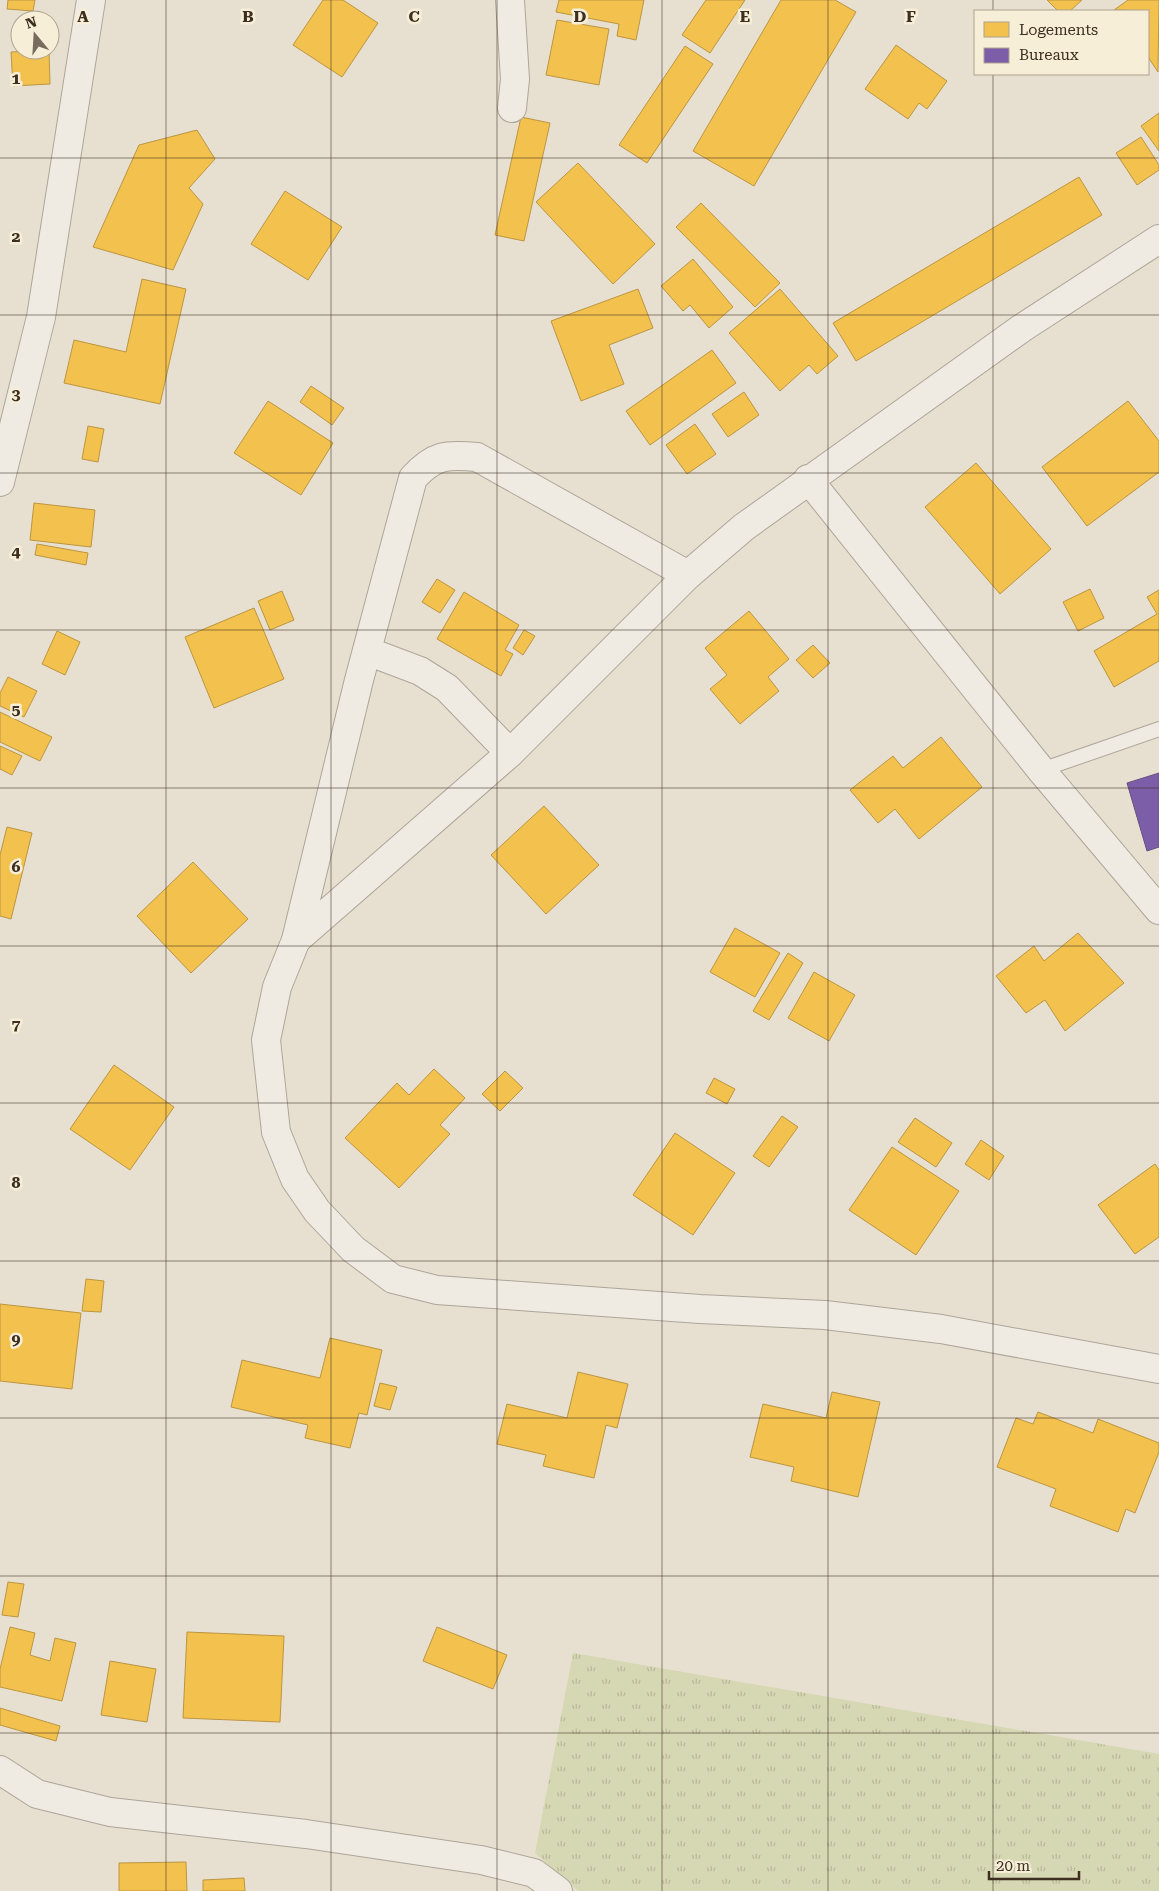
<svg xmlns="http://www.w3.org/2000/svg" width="1159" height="1891" font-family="'Roboto Serif',serif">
<defs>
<pattern id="grass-tufts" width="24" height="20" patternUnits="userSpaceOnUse" patternTransform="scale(1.25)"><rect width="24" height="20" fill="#d6d7b3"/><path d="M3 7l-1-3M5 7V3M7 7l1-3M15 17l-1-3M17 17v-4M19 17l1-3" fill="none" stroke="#b9b99a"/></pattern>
</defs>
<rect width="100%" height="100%" fill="#e7e0d1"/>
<!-- grass -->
<polygon fill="url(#grass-tufts)" points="573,1653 1159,1754 1159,1891 578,1891 535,1853"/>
<!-- homes -->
<g fill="#f2c14e" stroke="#bc9540">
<polygon points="8,0 35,0 33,11 7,9"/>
<polygon points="323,0 343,0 378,23 342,77 293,45"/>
<polygon points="559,0 644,0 636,40 617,36 619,24 556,12"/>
<polygon points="706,0 745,0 710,53 682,35"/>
<polygon points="781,0 835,0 856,12 754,186 693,151"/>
<polygon points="1047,0 1082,0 1070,11 1058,11"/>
<polygon points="1128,0 1159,0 1158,72 1148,57 1148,11 1114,10"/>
<polygon points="557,20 609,29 599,85 546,75"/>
<polygon points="896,45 947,81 927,109 919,103 908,119 865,89"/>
<polygon points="685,46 713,64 647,163 619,145"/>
<polygon points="49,50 50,84 13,86 11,52"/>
<polygon points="1159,113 1159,151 1141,126"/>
<polygon points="521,117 550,123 524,241 495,235"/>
<polygon points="197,130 215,159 189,188 203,204 173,270 93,247 139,145"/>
<polygon points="1141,137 1159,165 1159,170 1137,185 1116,153"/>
<polygon points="578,163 655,244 613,284 536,202"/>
<polygon points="1079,177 1102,215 856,361 833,323"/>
<polygon points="285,191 342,227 308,280 251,244"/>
<polygon points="701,203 780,283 755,307 676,227"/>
<polygon points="693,259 733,307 709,328 690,305 683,311 661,286"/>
<polygon points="142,279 186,289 160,404 64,383 74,340 126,352"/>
<polygon points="638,289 653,328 609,345 624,384 581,401 551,321"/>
<polygon points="780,289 838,356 817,374 809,365 780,391 729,333"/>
<polygon points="712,350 736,383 650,445 626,411"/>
<polygon points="311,386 344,408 332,425 300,402"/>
<polygon points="744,392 759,415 728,437 712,414"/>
<polygon points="268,401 333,443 301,495 234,453"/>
<polygon points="1128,401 1159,441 1159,472 1087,526 1042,467"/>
<polygon points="695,424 716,454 687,474 666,445"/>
<polygon points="88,426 104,429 98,462 82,459"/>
<polygon points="976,463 1051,549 1000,594 925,507"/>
<polygon points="34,503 95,510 91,547 30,540"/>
<polygon points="37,544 88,553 86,565 35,555"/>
<polygon points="437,579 455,590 440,613 422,602"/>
<polygon points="1090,589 1104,618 1078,631 1063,602"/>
<polygon points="1159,590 1159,661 1114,687 1094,651 1157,614 1147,597"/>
<polygon points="282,591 294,620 270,630 258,601"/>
<polygon points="464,592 519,625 505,650 513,654 501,676 437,639"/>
<polygon points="254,608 284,679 214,708 185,637"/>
<polygon points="749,611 789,659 768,677 779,691 740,724 710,689 727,675 705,648"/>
<polygon points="524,630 535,636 523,655 513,648"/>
<polygon points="57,631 80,642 65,675 42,664"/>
<polygon points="813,645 830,663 813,678 796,660"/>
<polygon points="8,677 37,691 24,717 0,706 0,693"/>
<polygon points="0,712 52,737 40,761 0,742"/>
<polygon points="941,737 982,787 919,839 895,809 878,823 850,790 893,756 903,768"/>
<polygon points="0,746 22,756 12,775 0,769"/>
<polygon points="544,806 599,865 546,914 491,855"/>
<polygon points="7,827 32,833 11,919 0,916 0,855"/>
<polygon points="193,862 248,919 191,973 137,916"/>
<polygon points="735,928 780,953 755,997 710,972"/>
<polygon points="1078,933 1124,983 1065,1031 1045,1000 1026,1013 996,976 1034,946 1044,961"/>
<polygon points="788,953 803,963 769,1020 753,1011"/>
<polygon points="814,972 855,995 829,1041 788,1018"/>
<polygon points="114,1065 174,1107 130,1170 70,1129"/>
<polygon points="434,1069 465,1098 440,1125 450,1134 399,1188 345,1138 397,1083 409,1095"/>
<polygon points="505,1071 523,1088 500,1111 482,1094"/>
<polygon points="714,1078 735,1089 727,1104 706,1093"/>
<polygon points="782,1116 798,1127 769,1167 753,1156"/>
<polygon points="915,1118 952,1143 936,1167 898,1142"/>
<polygon points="675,1133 735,1173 693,1235 633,1195"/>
<polygon points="981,1140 1004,1156 989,1180 965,1164"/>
<polygon points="892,1147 959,1191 916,1255 849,1210"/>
<polygon points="1155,1164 1159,1170 1159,1237 1135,1254 1098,1205"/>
<polygon points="86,1279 104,1281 101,1312 82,1311"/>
<polygon points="0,1304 81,1313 72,1389 0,1381"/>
<polygon points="330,1338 382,1350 367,1415 359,1413 350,1448 305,1438 308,1425 231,1407 242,1360 320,1378"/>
<polygon points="578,1372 628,1384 617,1428 606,1425 594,1478 543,1466 546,1455 497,1444 507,1404 567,1418"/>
<polygon points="380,1383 397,1387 390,1410 374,1406"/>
<polygon points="832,1392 880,1402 858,1497 791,1481 794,1467 750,1457 763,1404 826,1418"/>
<polygon points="1038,1412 1093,1433 1098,1419 1159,1443 1159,1452 1135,1513 1126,1509 1118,1532 1050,1506 1056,1489 997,1467 1016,1418 1033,1424"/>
<polygon points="8,1582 24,1584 18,1617 2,1615"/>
<polygon points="10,1627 35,1633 30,1655 50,1661 55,1638 76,1643 62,1701 0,1687 0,1669"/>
<polygon points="437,1627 507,1655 493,1689 423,1661"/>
<polygon points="187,1632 284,1636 280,1722 183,1718"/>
<polygon points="110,1661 156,1669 147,1722 101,1715"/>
<polygon points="0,1708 60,1726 56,1741 0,1725"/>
<polygon points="186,1862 187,1891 119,1891 119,1863"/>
<polygon points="244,1878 245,1891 203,1891 203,1880"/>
</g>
<!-- offices -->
<polygon fill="#7b5ea7" stroke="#68507e" points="1159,773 1159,847 1147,851 1127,783"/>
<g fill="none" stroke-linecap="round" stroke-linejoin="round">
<!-- lane casing -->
<g stroke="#ada599" stroke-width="16">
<polyline id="lane" points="1041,770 1159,729"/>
</g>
<!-- street casing -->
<g stroke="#ada599" stroke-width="30">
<g id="street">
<polyline points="510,0 515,79 512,108"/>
<polyline points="808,479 1041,770 1159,910"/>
<polyline points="0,482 41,317 91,0"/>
<path d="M688 575 477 457C446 454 434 455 413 478L359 680 296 940 277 987 266 1040 276 1132 295 1179 317 1211 353 1249 393 1279 437 1290 700 1309 825 1315 941 1329 1159 1369"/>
<polyline points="367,651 420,671 447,688 510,753"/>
<polyline points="296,940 510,753 688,575 744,527 1022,328 1159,239"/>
<polyline points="0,1770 37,1794 110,1812 306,1834 481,1860 534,1873 558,1891"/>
</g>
</g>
<!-- lane -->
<use href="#lane" stroke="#efebe3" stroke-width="14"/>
<!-- street -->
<use href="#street" stroke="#efebe3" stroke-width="28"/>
</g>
<!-- grid -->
<path fill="none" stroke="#3d2e20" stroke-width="1" stroke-opacity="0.55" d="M166 0V1891M331 0V1891M497 0V1891M662 0V1891M828 0V1891M993 0V11M993 74V1891M0 158H1159M0 315H1159M0 473H1159M0 630H1159M0 788H1159M0 946H1159M0 1103H1159M0 1261H1159M0 1418H1159M0 1576H1159M0 1733H1159"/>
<g font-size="16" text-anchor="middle" font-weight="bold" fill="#3d2e20" stroke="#f7eed8" stroke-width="5" stroke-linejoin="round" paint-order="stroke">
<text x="83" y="22">A</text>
<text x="248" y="22">B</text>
<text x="414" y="22">C</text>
<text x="580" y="22">D</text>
<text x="745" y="22">E</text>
<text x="911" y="22">F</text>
<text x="16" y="84">1</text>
<text x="16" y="242">2</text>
<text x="16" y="400">3</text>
<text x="16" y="557">4</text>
<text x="16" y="715">5</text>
<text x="16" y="872">6</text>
<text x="16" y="1030">7</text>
<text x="16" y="1188">8</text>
<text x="16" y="1345">9</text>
</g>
<!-- legend -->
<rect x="974" y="10" width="175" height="65" fill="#f7eed8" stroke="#ada18e"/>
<rect x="984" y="22" width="25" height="15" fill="#f2c14e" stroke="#ada18e"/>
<text x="1019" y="35" font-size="15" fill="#3d2e20">Logements</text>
<rect x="984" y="48" width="25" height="15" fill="#7b5ea7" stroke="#ada18e"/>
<text x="1019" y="60" font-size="15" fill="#3d2e20">Bureaux</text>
<!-- north arrow -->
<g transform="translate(35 35) rotate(342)"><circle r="24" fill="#f7eed8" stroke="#ada18e"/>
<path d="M0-4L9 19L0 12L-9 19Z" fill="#786c5e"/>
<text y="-8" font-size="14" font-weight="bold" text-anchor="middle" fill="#3d2e20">N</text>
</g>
<!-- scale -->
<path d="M989 1871v8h90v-8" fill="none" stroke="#3d2e20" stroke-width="2.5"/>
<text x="996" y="1871" font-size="15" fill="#3d2e20" stroke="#f7eed8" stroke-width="4" paint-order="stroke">20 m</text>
</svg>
